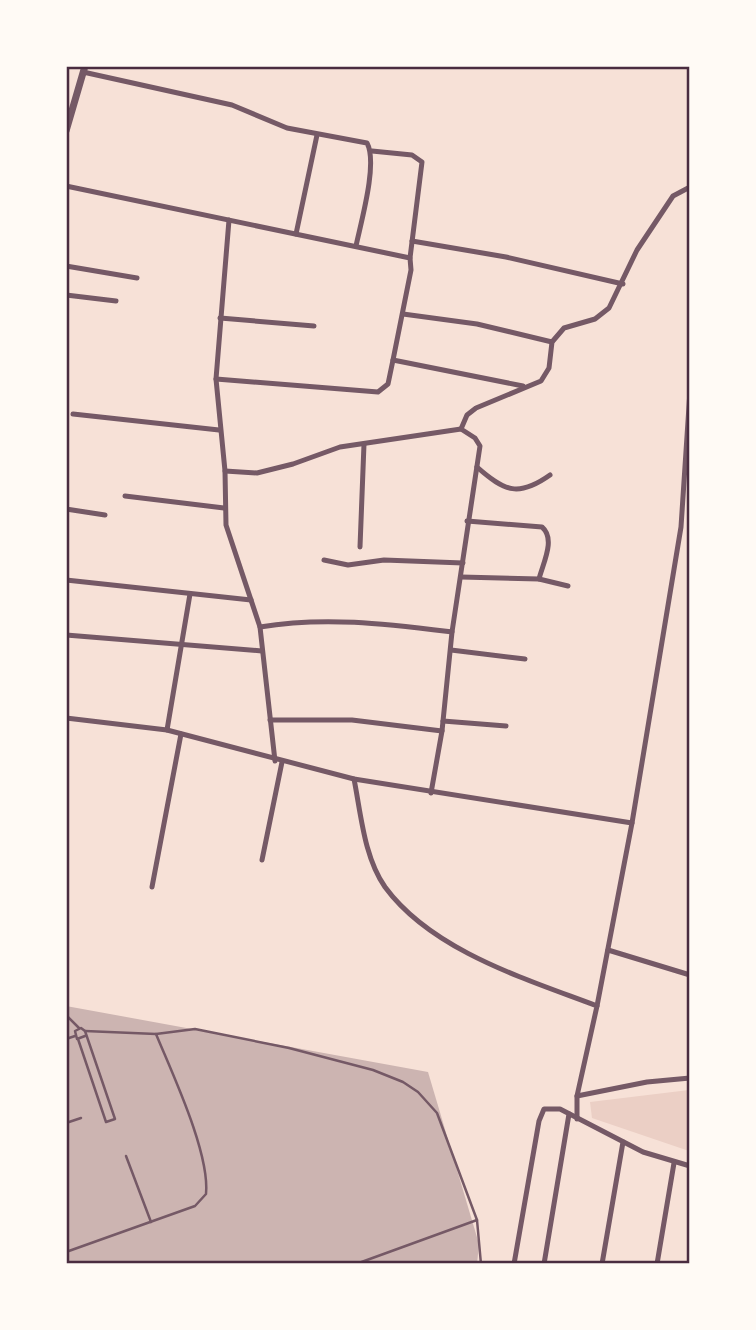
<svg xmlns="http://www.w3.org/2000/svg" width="756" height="1330" font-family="'Crimson Pro',serif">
<rect width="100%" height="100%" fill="#f7e1d7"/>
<!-- green -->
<polygon fill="#ebcfc5" points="689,1090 689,1151 592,1118 590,1102"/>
<!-- building -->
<polygon fill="#ccb4b1" points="66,1006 428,1072 479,1244 477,1264 66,1264"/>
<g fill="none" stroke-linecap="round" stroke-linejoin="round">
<!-- service -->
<g stroke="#755966" stroke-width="2.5">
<polyline points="66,1015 79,1028"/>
<polyline points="85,1031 156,1034 195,1029 289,1048 373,1070 403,1082 418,1092 437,1113 477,1220 481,1264"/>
<polyline points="66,1039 75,1036"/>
<polyline points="78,1039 106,1122 115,1119 85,1031 81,1028 75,1031 77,1039 85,1036"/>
<polyline points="66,1123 81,1118"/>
<polyline points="126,1156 151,1222"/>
<path d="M66 1252 195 1206 206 1194C210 1153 172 1073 156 1034"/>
<polyline points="356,1264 477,1220"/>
</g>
<!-- minor -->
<g stroke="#755966" stroke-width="5">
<path d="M83 72 232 105 287 128 367 143C378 163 361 222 356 246"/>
<polyline points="372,151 412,155 422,162 410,258"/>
<polyline points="66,186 410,258 411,270 393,360 523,386"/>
<polyline points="229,220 216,379 225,471 226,525 260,627 275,761"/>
<polyline points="296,234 317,135"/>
<polyline points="412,241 506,257 623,284"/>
<polyline points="66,266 137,278"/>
<polyline points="66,295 116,301"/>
<polyline points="403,314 477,324 552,342"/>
<polyline points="220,318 314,326"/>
<polyline points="216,379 378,392 388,384 393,360"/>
<polyline points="73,414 219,430"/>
<path d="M477 467C505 492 519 497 550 475"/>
<polyline points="225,471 257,473 293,464 340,447 461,429 467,415 476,408 541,381 549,368 552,342 564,328 595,319 609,308 637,250 673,196 690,187"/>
<polyline points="125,496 224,508"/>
<polyline points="66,509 105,515"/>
<path d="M467 521 542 527C556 539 543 563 539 579"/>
<polyline points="360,547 364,444"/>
<polyline points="324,560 348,565 384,560 463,563"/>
<polyline points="461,577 539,579 568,586"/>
<polyline points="66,580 251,600"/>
<path d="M260 627C325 616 387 624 452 632"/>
<polyline points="66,635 262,651"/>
<polyline points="451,650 525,659"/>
<polyline points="66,718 167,730 354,779 632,823"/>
<polyline points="270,720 352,720 442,731"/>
<polyline points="443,721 506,726"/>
<polyline points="167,730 190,594"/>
<path d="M354 779C361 814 364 857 385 887 432 951 526 979 597 1006L577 1096 647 1082 690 1078"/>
<polyline points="431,793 442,731 452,632 480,446 475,438 461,429"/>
<polyline points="262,860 282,762"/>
<polyline points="152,887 181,734"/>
<polyline points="608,950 690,975"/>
<polyline points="597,1006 632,823 681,527 690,391"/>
<polyline points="577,1119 577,1096"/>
<polyline points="514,1264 539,1121 544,1109 560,1109 643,1152 690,1166"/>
<polyline points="544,1264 569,1114"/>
<polyline points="602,1264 623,1142"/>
<polyline points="657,1264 674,1163"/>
</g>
<!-- tertiary -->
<polyline stroke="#755966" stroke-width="7" points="66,131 85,66"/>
</g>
<!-- border -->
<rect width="756" height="1330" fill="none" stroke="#fffaf5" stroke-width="136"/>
<rect x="68" y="68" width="620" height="1194" fill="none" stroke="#4a2c40" stroke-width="2.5"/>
</svg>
